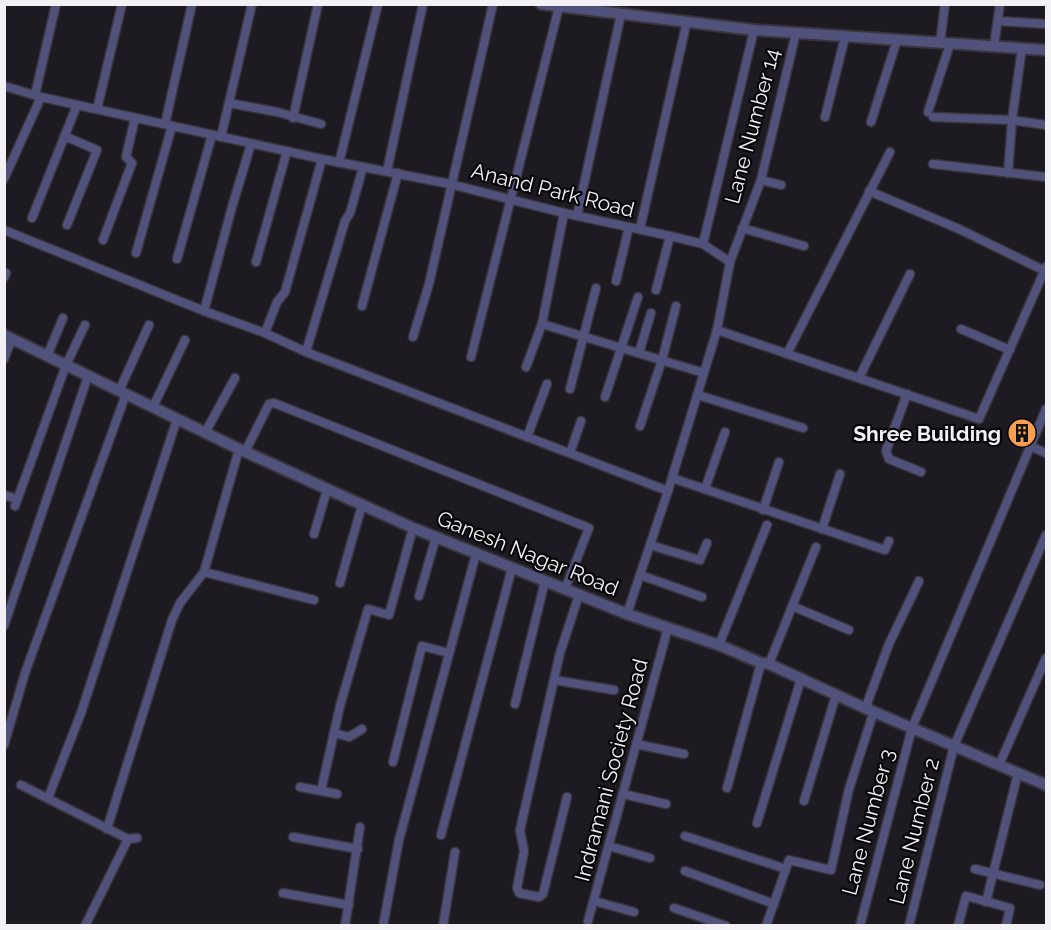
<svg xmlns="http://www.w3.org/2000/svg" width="1051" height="930" font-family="Raleway,sans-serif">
<rect width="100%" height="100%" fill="#1e1a22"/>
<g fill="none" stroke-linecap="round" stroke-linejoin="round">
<!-- minor casing -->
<g stroke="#38343b" stroke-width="11">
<g id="minor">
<polyline points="998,21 1046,24"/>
<polyline points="940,43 945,4"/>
<polyline points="994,46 1000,4"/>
<polyline points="4,86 41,97 322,159 450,184 564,213 670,236 703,244 730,262"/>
<polyline points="35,95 56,4"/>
<polyline points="229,103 277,112 321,124"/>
<polyline points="97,109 122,4"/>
<polyline points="928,112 950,44"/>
<polyline points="825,117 845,37"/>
<polyline points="933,117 1012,120 1046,125"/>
<polyline points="293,118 318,4"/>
<polyline points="871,122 897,40"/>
<polyline points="165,124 192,4"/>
<polyline points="64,136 97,150 67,225"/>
<polyline points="221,137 252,4"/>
<polyline points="339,163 378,4"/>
<polyline points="933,164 1046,177"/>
<polyline points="387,171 423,4"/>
<polyline points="1008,173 1012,120 1022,48"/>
<polyline points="4,179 41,97"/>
<polyline points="761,180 781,185"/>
<polyline points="869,191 959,229 1045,271"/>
<polyline points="577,216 621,14"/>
<polyline points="32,218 77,105"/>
<polyline points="742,228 804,246"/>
<polyline points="640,229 687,21"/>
<polyline points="4,230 204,311 265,333 306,352 668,491"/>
<polyline points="103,240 132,163 126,157 135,118"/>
<polyline points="703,244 754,30"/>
<polyline points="136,253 172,126"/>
<polyline points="177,259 212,135"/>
<polyline points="256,262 287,151"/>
<polyline points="4,278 6,273"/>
<polyline points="616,281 629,227"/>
<polyline points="656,290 670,236"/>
<polyline points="362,306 398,173"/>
<polyline points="204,311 232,207 251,144"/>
<polyline points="542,324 704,373"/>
<polyline points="961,329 1010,350"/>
<polyline points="717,330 979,419 1046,267"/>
<polyline points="265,333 277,302 285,292 322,159"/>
<polyline points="413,337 429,284 493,4"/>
<polyline points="306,352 345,221 350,213 363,167"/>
<polyline points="639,353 651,313"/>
<polyline points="787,354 890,152"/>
<polyline points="47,356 63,318"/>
<polyline points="471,357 559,7"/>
<polyline points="4,359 12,339"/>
<polyline points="526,367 542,324 564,213"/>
<polyline points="859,378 910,274"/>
<polyline points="570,389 596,288"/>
<polyline points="119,391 149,325"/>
<polyline points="907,394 886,451 889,459 921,472"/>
<polyline points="698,395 803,428"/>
<polyline points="605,397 638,297"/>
<polyline points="153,407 185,340"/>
<polyline points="640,426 662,360 676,306"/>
<polyline points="205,433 235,378"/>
<polyline points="527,437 547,384"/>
<polyline points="1032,447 1046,453"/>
<polyline points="245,452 269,404 274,403 589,528 565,589"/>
<polyline points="570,453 581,421"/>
<polyline points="672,478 885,550 889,541"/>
<polyline points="705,489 725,432"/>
<polyline points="4,495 17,499"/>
<polyline points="15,506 66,365 85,325"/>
<polyline points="763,510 779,462"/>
<polyline points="822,529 840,474"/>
<polyline points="314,534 327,490"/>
<polyline points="650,545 700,560 707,543"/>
<polyline points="204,572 314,600"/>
<polyline points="640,575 702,597"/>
<polyline points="340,583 362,505"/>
<polyline points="419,596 436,537"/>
<polyline points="792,606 849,630"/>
<polyline points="627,614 668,491 717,330 730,262 761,180 796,33"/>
<polyline points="4,626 88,376"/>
<polyline points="719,645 767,525"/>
<polyline points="769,664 816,547"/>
<polyline points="554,680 614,690"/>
<polyline points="515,704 545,581"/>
<polyline points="867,709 868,701 889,644 919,581"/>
<polyline points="334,733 349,737 362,729"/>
<polyline points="636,744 684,754"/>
<polyline points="4,745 25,673 126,394"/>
<polyline points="393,762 422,646 449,653"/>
<polyline points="999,765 1046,658"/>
<polyline points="21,785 128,839 137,838"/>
<polyline points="300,787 337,794"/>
<polyline points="727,788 761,663"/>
<polyline points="321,791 340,706 368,609 389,615 413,528"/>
<polyline points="623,794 666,804"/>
<polyline points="567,797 543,894 539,897 519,893 517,888 524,851 520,830 560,653 579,595"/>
<polyline points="48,798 81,713 177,419"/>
<polyline points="804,801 836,695"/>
<polyline points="757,823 801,679"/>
<polyline points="107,829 172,620 180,603 204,572 239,449"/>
<polyline points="441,835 512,568"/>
<polyline points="685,836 786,869"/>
<polyline points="293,837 358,849"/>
<polyline points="609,846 650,858"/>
<polyline points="975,869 1040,885"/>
<polyline points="685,871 774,904"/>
<polyline points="283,893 349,905"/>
<polyline points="594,901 634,912"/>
<polyline points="986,902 1018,773"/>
<polyline points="674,908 726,926"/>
<polyline points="588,921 668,628"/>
<polyline points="85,926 128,839"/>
<polyline points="345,926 360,827"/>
<polyline points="383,926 399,840 476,554"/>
<polyline points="443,926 455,852"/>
<polyline points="766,926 789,860 831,870 849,789 874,711"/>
<polyline points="860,926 912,728 1046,409"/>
<polyline points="909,926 954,746 1046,535"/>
<polyline points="958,926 966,896 1010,908 1006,926"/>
</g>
</g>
<!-- tertiary casing -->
<g stroke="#38343b" stroke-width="14">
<g id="tertiary">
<polyline points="541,4 754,30 1046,50"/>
<polyline points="4,335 239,449 413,528 627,614 719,645 761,663 769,664 867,709 1046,785"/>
</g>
</g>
<!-- minor -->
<use href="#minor" stroke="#51527c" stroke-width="8"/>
<!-- tertiary -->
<use href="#tertiary" stroke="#51527c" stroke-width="10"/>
</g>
<!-- icons -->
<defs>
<g id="building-disc" transform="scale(1.5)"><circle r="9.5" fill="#fa9f4f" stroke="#070609"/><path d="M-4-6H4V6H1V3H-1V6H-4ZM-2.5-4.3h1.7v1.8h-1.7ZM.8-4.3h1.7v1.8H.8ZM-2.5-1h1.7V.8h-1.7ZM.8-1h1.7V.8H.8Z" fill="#111"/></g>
</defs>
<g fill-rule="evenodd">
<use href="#building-disc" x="1022" y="433"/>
</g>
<g text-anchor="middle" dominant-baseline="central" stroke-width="4.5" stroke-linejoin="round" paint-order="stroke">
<!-- street labels -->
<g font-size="21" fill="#f3f0f6" stroke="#070609">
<text transform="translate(752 126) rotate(-75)">Lane Number 14</text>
<text transform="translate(553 190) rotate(14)">Anand Park Road</text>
<text transform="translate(528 553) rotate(22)">Ganesh Nagar Road</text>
<text transform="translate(611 770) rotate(-75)">Indramani Society Road</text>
<text transform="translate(868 822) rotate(-75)">Lane Number 3</text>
<text transform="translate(914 831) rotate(-76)">Lane Number 2</text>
</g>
<!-- poi labels -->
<g font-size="21" font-weight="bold" fill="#f3f0f6" stroke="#070609" text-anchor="end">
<text x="1001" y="433">Shree Building</text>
</g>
</g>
<!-- border -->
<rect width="1051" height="930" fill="none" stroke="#f3f0f6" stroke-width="12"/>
</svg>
